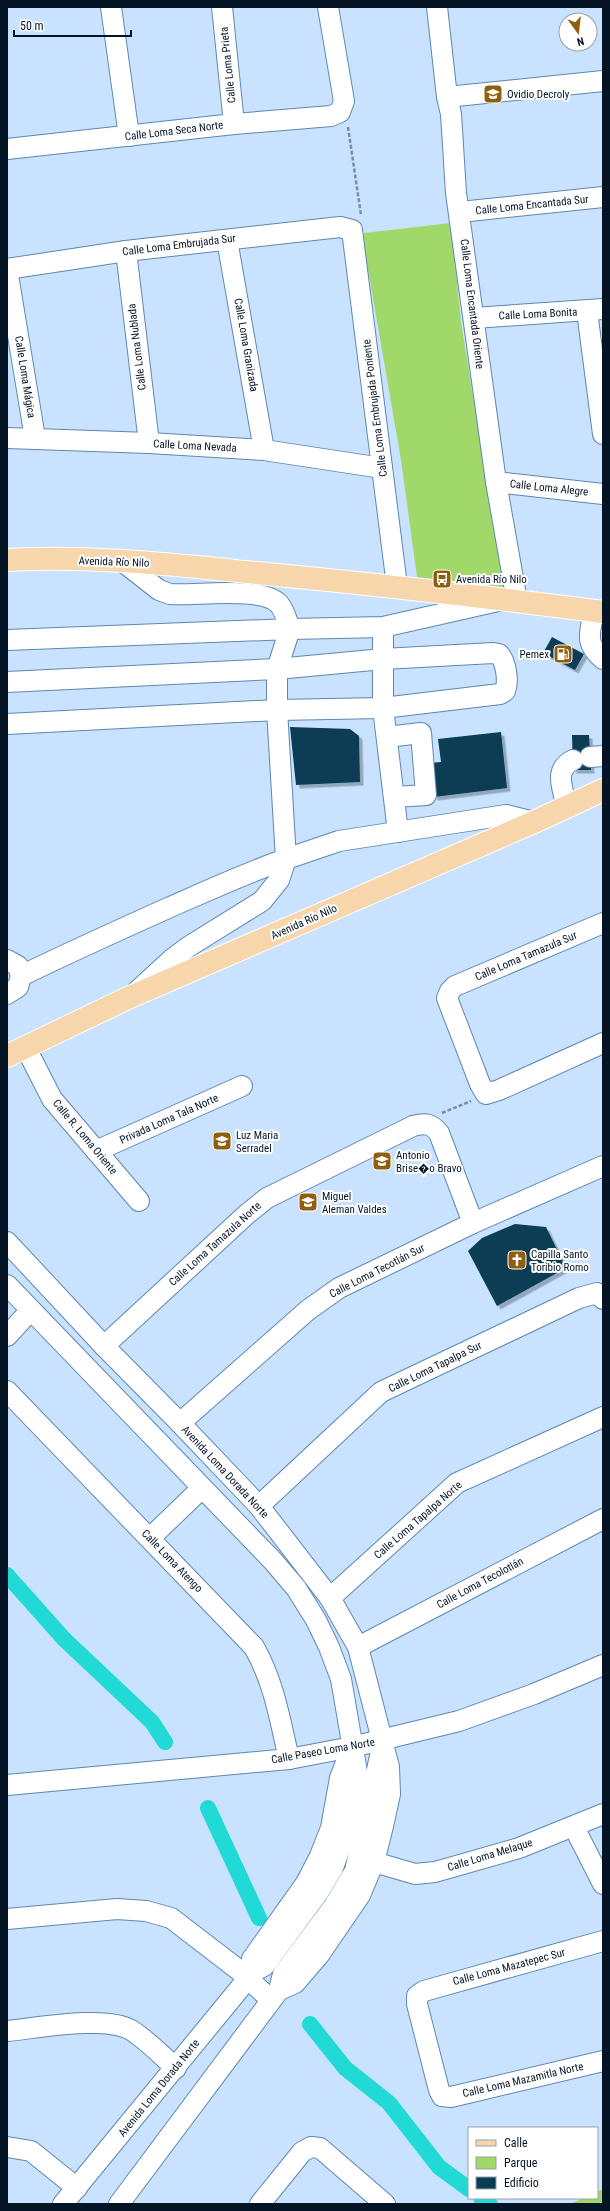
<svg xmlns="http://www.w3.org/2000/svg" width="610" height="2211" font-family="'Roboto Condensed',sans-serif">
<defs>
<filter id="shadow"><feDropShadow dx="3.5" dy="3.5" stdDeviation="0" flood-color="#0004"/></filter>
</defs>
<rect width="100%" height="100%" fill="#c8e2ff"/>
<!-- green -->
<g fill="#a0d969">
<polygon points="451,223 461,322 504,587 417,577 401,460 364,246 364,233"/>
<polygon points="603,2189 603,2204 570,2204 584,2198 597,2198 597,2192"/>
</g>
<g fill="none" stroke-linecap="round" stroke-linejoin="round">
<!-- canal -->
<g stroke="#21dad5" stroke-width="16">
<polyline points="7,1575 64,1639 152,1722 165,1742"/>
<polyline points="208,1808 259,1918"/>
<polyline points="310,2024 345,2068 389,2103 439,2167 469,2189"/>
<polyline points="481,2198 490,2204"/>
</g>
</g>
<!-- building -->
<g fill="#073e55" filter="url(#shadow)">
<polygon points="552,637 584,654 575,670 543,653"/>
<polygon points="290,727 350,729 359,736 360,782 296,785"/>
<polygon points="501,732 507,788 434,797 430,763 441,762 438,739"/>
<polygon points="572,735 589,735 591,770 573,770"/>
<polygon points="515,1224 546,1227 566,1268 497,1306 468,1251 482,1238"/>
</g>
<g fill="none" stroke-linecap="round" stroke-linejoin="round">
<!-- minor casing -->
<g stroke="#5e87b3" stroke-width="22">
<g id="minor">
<polyline points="111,7 129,136"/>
<polyline points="222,7 234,124"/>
<polyline points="437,7 447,97 451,114 456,193 496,482 517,601"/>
<polyline points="447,97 603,81"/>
<polyline points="7,149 234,124 331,116 340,112 344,101 328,7"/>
<polyline points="460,212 603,197"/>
<polyline points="227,240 264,450"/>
<polyline points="126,251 149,443"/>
<polyline points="7,269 126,251 340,227 352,230 397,586"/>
<polyline points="7,269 35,438"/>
<polyline points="587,311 603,434"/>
<polyline points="474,318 603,309"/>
<polyline points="7,438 149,443 264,450 382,468"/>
<polyline points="496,482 603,494"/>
<path d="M122 561 159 590 170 594C195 596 263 586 279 604 285 611 287 621 290 629L383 627 498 601"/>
<path d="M594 611C590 633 584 643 603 659"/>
<polyline points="383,627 383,708 398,832"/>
<path d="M7 640 290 629 277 669V710L286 859C246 873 207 891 168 908 119 930 70 952 21 976"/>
<path d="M7 682 277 669 383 659 493 653 499 654C506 662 509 681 505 691L500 694 383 708 277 710 7 724"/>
<polyline points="387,737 421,733 426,795 394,797"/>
<polyline points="590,757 603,756"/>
<path d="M567 807C563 789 553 770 573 760"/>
<polyline points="603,923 455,986 450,991 447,998 480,1084 486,1094 499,1090 603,1043"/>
<polyline points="7,960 18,966 21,976 18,987 7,994"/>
<polyline points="136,992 172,959 188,947 262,901 279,880 286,859 339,841 506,815 534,822"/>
<polyline points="26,1048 52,1099 139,1201"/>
<polyline points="96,1151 242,1086"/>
<polyline points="7,1242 104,1346 180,1423 259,1506 330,1598 358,1647 389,1767 390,1794 383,1826 374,1862 360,1895 319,1955 295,1983 279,1990"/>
<polyline points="7,1285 273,1561 296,1588 316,1620 329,1647 341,1679 358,1778 343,1840 333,1868 318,1893 264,1966 254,1971 63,2204"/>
<polyline points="7,1336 31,1310"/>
<path d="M104 1346 247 1214 267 1198 413 1126C425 1123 431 1123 439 1133L473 1223"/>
<path d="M7 1391 254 1647C274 1682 280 1720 289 1759"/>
<polyline points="180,1423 308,1310 339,1288 473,1223 603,1166"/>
<polyline points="259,1506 381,1392 579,1298 597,1293 603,1299"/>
<polyline points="150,1538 202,1488"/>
<polyline points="330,1598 457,1483 603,1417"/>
<polyline points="358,1647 603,1519"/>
<polyline points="7,1785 289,1759 352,1747 459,1721 534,1694 603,1665"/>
<polyline points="574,1827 603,1884"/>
<polyline points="374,1862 415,1874 435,1872 519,1848 603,1814"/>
<polyline points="7,1919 117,1909 146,1911 171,1918 240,1971 271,2000"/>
<polyline points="603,1941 424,1991 417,1996 417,2004 439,2090 442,2096 451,2097 603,2061"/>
<polyline points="254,1971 252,1959 306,1883 320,1856 331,1828 340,1778 352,1747"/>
<path d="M7 2031C38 2028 105 2015 131 2030 147 2040 162 2056 176 2068"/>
<polyline points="7,2147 31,2151 77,2188"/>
<polyline points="119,2204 279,1990 283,1974 334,1906 355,1871 382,1747"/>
<polyline points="260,2204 302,2152 311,2147 320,2148 385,2204"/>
</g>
</g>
<!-- major casing -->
<g stroke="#fff" stroke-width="24">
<g id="major">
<path d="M7 560C89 555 175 565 257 573 373 584 488 597 603 612"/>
<polyline points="7,1056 130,997 534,822 603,790"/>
</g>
</g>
<!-- path -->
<g stroke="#798ea6" stroke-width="2.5" stroke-dasharray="4 2" stroke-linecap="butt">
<polyline points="348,127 361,215"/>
<polyline points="442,1113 471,1101"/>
</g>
<!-- minor -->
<use href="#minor" stroke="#fff" stroke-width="20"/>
<!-- major -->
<use href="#major" stroke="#f7d6ac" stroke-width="22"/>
</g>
<!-- icons -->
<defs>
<g id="school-square" transform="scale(1)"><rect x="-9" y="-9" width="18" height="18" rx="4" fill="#905e0e" stroke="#fff"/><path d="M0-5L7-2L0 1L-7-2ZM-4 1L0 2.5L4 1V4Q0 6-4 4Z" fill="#fff"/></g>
<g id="bus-square" transform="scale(1)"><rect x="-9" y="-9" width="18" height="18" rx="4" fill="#905e0e" stroke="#fff"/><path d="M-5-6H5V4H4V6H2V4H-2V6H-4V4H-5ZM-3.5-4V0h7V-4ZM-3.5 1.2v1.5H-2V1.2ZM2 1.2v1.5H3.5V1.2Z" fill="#fff"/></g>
<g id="fuel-square" transform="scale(1)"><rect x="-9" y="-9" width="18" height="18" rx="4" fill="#905e0e" stroke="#fff"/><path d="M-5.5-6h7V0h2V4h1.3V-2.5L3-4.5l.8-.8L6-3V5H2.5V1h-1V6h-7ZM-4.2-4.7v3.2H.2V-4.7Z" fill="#fff"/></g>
<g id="church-square" transform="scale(1)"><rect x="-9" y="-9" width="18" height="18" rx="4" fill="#905e0e" stroke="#fff"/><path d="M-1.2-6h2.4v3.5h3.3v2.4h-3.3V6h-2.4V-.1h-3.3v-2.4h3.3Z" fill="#fff"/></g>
</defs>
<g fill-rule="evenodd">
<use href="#school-square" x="493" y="94"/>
<use href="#bus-square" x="442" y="579"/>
<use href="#fuel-square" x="563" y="654"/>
<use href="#school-square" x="222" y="1141"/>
<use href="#school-square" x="382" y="1161"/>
<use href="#school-square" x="308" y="1202"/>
<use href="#church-square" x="517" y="1260"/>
</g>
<g text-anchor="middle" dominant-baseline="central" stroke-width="4" stroke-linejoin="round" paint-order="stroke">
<!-- street labels -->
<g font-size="11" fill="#051425" stroke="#fff">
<text transform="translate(228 65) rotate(-96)">Calle Loma Prieta</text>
<text transform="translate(174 131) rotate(-7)">Calle Loma Seca Norte</text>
<text transform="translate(532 205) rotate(-6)">Calle Loma Encantada Sur</text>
<text transform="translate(179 245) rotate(-7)">Calle Loma Embrujada Sur</text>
<text transform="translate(472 304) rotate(83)">Calle Loma Encantada Oriente</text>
<text transform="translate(538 314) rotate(-3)">Calle Loma Bonita</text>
<text transform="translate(246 345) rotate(80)">Calle Loma Granizada</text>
<text transform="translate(137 347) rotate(-97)">Calle Loma Nublada</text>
<text transform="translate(25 377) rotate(81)">Calle Loma Mágica</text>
<text transform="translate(375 408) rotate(-97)">Calle Loma Embrujada Poniente</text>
<text transform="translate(195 446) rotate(3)">Calle Loma Nevada</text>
<text transform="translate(549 488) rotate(6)">Calle Loma Alegre</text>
<text transform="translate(114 562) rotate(2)">Avenida Río Nilo</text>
<text transform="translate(304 922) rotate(-24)">Avenida Río Nilo</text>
<text transform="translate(526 956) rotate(-23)">Calle Loma Tamazula Sur</text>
<text transform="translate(169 1119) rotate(-24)">Privada Loma Tala Norte</text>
<text transform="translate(85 1137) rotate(50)">Calle R. Loma Oriente</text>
<text transform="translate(215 1244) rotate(-42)">Calle Loma Tamazula Norte</text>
<text transform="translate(377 1271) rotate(-27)">Calle Loma Tecotlán Sur</text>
<text transform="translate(435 1367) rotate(-26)">Calle Loma Tapalpa Sur</text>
<text transform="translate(225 1472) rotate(47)">Avenida Loma Dorada Norte</text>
<text transform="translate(418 1520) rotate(-41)">Calle Loma Tapalpa Norte</text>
<text transform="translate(172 1561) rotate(46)">Calle Loma Atengo</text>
<text transform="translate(480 1583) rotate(-28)">Calle Loma Tecolotlán</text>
<text transform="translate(323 1751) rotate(-10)">Calle Paseo Loma Norte</text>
<text transform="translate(490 1855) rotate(-17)">Calle Loma Melaque</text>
<text transform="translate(509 1967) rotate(-15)">Calle Loma Mazatepec Sur</text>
<text transform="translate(523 2080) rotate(-13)">Calle Loma Mazamitla Norte</text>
<text transform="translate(159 2088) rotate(-51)">Avenida Loma Dorada Norte</text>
</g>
<!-- poi labels -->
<g font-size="11" fill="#051425" stroke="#fff" text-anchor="start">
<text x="507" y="94">Ovidio Decroly</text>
<text x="456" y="579">Avenida Río Nilo</text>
<text x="549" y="654" text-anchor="end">Pemex</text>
<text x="236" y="1135">Luz Maria<tspan x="236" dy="13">Serradel</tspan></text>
<text x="396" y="1155">Antonio<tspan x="396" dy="13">Brise�o Bravo</tspan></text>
<text x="322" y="1196">Miguel<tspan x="322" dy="13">Aleman Valdes</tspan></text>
<text x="531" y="1254">Capilla Santo<tspan x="531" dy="13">Toribio Romo</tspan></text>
</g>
</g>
<!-- border -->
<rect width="610" height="2211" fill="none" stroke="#051425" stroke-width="16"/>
<!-- legend -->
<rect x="468" y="2127" width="130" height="72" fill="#ffffff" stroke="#9ba1a8"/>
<rect x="476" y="2140" width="20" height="6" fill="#f7d6ac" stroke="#9ba1a8"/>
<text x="504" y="2147" font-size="12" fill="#051425">Calle</text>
<rect x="476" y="2157" width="20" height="12" fill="#a0d969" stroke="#9ba1a8"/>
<text x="504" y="2167" font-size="12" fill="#051425">Parque</text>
<rect x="476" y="2177" width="20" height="12" fill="#073e55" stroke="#9ba1a8"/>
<text x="504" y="2187" font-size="12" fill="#051425">Edificio</text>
<!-- north arrow -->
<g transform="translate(578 32) rotate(165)"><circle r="19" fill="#ffffff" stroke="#9ba1a8"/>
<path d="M0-3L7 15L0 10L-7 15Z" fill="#905e0e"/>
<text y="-6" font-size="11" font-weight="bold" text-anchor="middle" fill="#051425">N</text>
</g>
<!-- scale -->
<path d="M14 30v6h117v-6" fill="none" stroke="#051425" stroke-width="2"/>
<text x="20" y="30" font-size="12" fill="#051425" stroke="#ffffff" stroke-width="3" paint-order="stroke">50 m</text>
</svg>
